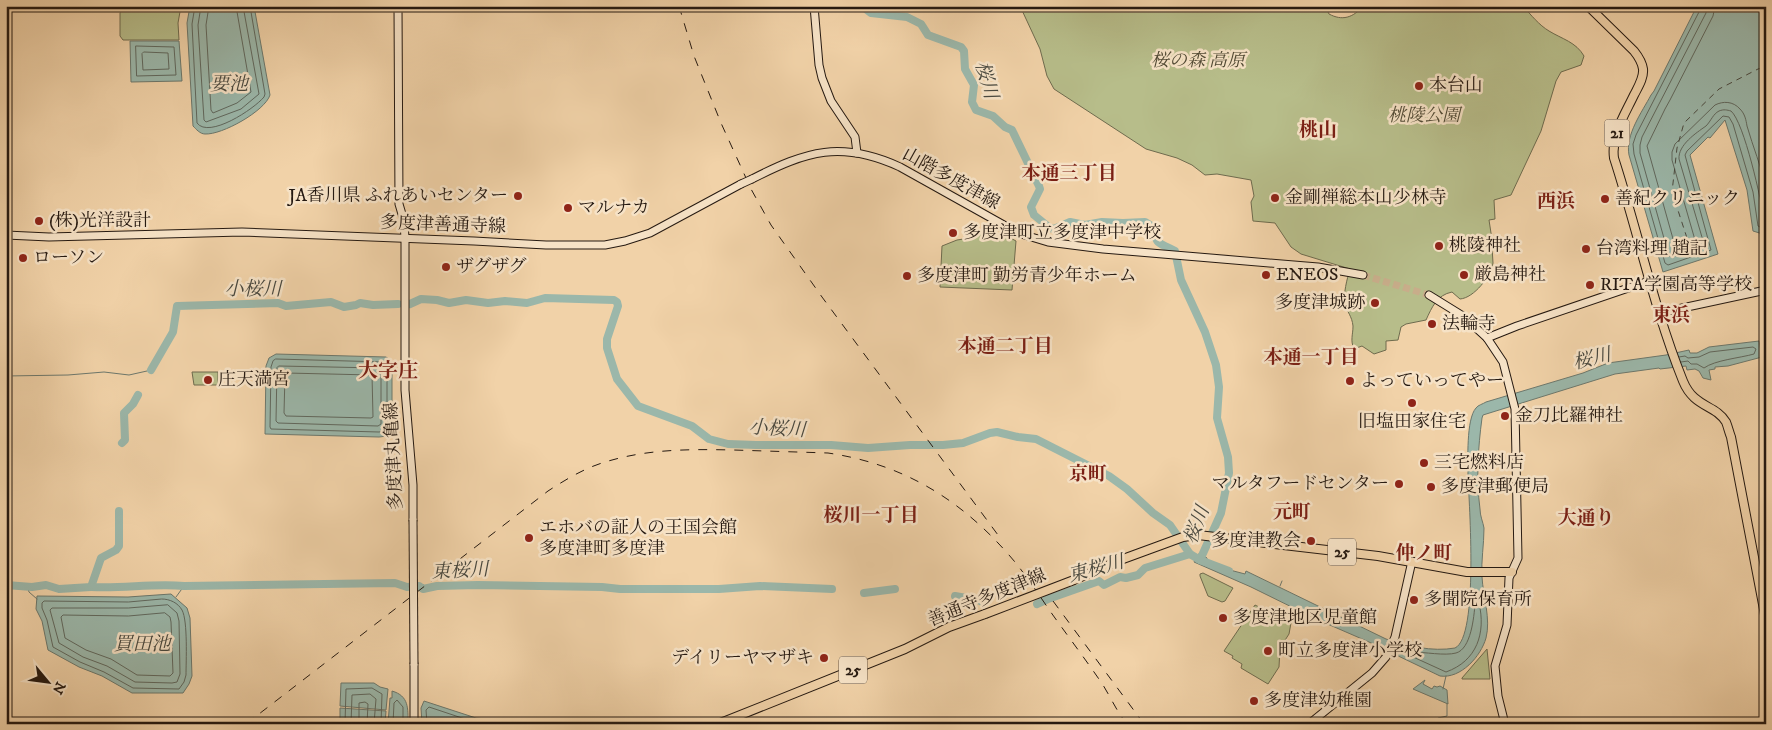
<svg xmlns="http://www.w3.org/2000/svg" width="1772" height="730" font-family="'IM FELL DW Pica','Noto Serif JP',serif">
<rect width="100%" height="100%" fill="#f1d2a8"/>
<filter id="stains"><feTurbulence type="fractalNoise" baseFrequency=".004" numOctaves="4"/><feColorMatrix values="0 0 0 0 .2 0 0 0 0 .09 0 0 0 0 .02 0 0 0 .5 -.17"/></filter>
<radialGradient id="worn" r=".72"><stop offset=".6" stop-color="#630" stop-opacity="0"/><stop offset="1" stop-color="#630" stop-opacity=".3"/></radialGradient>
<!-- green -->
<g fill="#b7bd8a" stroke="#6e6b4e">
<polygon points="123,6 181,6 178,23 179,40 123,40 120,36 120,13"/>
<path d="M1020 6H1325L1329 14C1342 21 1353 18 1363 6H1523C1531 15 1539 25 1549 31 1562 39 1576 42 1584 56L1581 65 1561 72 1556 81 1541 131 1511 195 1494 200 1495 219 1489 220 1493 246 1492 247C1492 252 1493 258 1493 263 1491 276 1474 298 1460 299L1452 292C1437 295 1432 307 1426 320L1406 324 1401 327 1398 340 1386 341V350L1374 354 1362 346 1354 349C1350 340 1353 335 1353 326 1352 316 1347 312 1345 304 1343 294 1347 279 1350 269L1301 254 1291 247 1275 223 1253 221 1251 202 1254 196 1251 180 1217 174 1205 175 1192 165 1177 158 1146 149 1054 89 1047 76 1040 49Z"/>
<polygon points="986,230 999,238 1003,234 1016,241 1012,290 940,287 942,246 957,240 970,238"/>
<polygon points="192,372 218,372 218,385 194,385"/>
<polygon points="1203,573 1233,588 1225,601 1222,602 1208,596 1200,576 1200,574"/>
<polygon points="1255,605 1291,623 1289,634 1280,648 1279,667 1268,684 1241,668 1242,664 1232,658 1233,656 1224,651"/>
<polygon points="1487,649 1490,679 1462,679 1462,678"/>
</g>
<!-- water -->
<g fill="#9bb7aa" stroke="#6c786d">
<path d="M190 6H254L270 95C265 111 222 135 205 134 200 134 196 129 193 126L187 23Z"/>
<path d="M1697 6H1766V235L1753 231 1747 190 1725 120 1710 138 1708 137 1690 155 1718 254 1663 272 1629 155C1625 135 1642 112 1651 95L1654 91Z"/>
<polygon points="130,41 179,41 182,81 131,82"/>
<path d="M1759 341 1762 357 1728 366 1715 367V369L1709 370 1711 380 1703 378 1699 371 1695 369 1687 370 1686 366 1660 369 1659 368 1615 374 1483 415 1482 418C1478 448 1476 479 1480 509 1480 516 1483 522 1484 528 1484 545 1481 560 1482 577 1483 596 1491 619 1486 638 1481 656 1461 679 1440 676L1369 642 1316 619 1251 587 1194 562 1198 554 1206 557 1211 565 1245 574 1246 571 1386 639C1407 646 1432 652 1455 648 1479 637 1469 503 1468 476 1468 461 1466 419 1476 408 1478 405 1483 404 1486 402L1583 373 1608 363 1666 355 1689 350 1690 353H1697L1709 347Z"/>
<polygon points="276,354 386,357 392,361 392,430 387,436 379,437 265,434 266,366 269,358"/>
<polygon points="171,594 187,608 190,618 192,676 189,684 183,693 132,693 102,676 79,667 48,650 42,621 36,609 37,596 128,597"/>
<polygon points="1425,680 1423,684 1432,689 1434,686 1437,687 1440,686 1447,690 1448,704 1413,689"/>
<polygon points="341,683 374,683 380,687 388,689 386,710 340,706"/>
<path d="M392 691C409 696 408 708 408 724H388L390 698H392Z"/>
<polygon points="424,701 476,718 496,720 500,724 422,724 421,708"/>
<polygon points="340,708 386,711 385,724 340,724"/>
</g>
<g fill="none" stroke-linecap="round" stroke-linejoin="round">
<!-- shore -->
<g stroke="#60685e" stroke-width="1">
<path d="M195 6 192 24 197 123C209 139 254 109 264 97L265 94 250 6"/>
<polyline points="201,6 198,25 204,120 206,122 241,109 259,94 243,6"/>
<polyline points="209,6 206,25 211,110 213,113 237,103 251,92 236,6"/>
<polyline points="1701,6 1700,10 1636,135 1633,144 1634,154 1665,263 1668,265 1711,250 1685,155 1687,151 1723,116 1729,117 1733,124 1753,192 1758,226 1766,230"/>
<path d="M1707 6 1706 13 1642 137 1640 145V153L1669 256 1672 257 1702 247 1704 244 1679 159C1678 145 1696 133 1706 126 1711 121 1713 114 1719 111 1724 109 1727 110 1731 111 1744 122 1762 202 1764 221L1766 223"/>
<path d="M1715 6 1713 16 1670 100 1665 109 1647 146 1675 246 1677 248 1693 242 1695 240 1672 160V152L1675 144 1715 105C1723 101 1733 101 1740 109 1745 114 1746 120 1747 126 1753 147 1761 166 1766 187"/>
<polygon points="136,46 174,47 176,75 137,76"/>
<polygon points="144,52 168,53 169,69 143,70 142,54"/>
<path d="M1679 357 1685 356 1688 358 1699 357 1710 352 1753 347 1756 349 1754 354C1740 358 1715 360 1704 368L1697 364H1691L1688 361 1681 362"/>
<polygon points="276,359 385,362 387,365 387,428 384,431 379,432 271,429 270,427 271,367 273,361"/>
<polygon points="279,366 380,368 381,370 381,424 378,426 278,423 276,421 277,368"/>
<polygon points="286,373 372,375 373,417 371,418 286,416 284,413 285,375"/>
<path d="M162 599C170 599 178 603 182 610 188 621 186 662 186 675L184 682 179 689 133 688 104 672 80 662 53 647 47 620 42 608V603L44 601 128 602Z"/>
<path d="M1477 602 1479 603C1486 633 1477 661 1446 672L1411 656V654L1413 652C1424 652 1445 656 1456 653 1471 649 1474 617 1475 604Z"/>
<polygon points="168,605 177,613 179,621 180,674 177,682 172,683 135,682 107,666 83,657 59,643 50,610 52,608 128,608"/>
<polygon points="165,613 170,617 171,622 173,673 170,676 137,675 111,659 86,650 65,638 61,617 63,615 128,616"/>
<polyline points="345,724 346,689 372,688 382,694 381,724"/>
<polyline points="351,724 352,695 370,694 376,699 374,724"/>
<polyline points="359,724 359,703 365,702 368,704 367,724"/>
<polyline points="393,724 394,703 397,700 403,707 403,724"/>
<polyline points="427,724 426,710 429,707 480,724"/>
</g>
<!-- stream -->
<g stroke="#6c786d" stroke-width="1">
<polyline points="150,371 151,370"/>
<polyline points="6,376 68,375 104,372 129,375 147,371"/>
<polyline points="27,586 29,592 37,599"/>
<polyline points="1280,586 1282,581"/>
<polyline points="176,597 184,586"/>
<polyline points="1443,689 1446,676"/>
<polyline points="1438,724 1438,718 1447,716 1447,704"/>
</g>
<!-- river -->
<g stroke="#9bb7aa" stroke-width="8">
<path d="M862 6 871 13 907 17 921 24 928 35 961 47 964 51 965 69 974 85 972 102 976 110 993 116 1005 127 1012 130 1039 186 1040 189 1031 207 1034 215 1050 228 1054 229 1070 222 1085 225 1102 222 1123 223 1145 222 1153 227C1156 247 1160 242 1175 251L1181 280 1205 332 1216 365 1219 387 1217 418 1228 457 1229 473 1221 513 1200 560"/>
<polyline points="410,304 421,299 437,300 449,303 466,300 488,303 505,301 527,303 545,298 614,300 617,302 618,306 607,339 607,348 617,379 638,406 692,426 709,439 728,444 756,445 831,445 868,448 910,445 943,445 963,443 990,433 997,432 1018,437 1036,439 1109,476 1127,489 1153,513 1170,525 1190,554 1200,560 1229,571"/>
<polyline points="151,370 173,332 177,306 278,303 286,306 331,302 344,307 356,305 360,303 373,305 398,304"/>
<polyline points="122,443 125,440 124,413 133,404 138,395"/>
<polyline points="6,585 32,587 46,585 59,589 91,587 101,558 116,550 119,546 119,511"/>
<path d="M91 587C122 589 153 583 184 586L395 583 407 587 419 586 423 589 437 586 478 585 602 587 620 589H719L760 586 832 589"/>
<polyline points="864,593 895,589"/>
<polyline points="955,596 978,600 984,603"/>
<polyline points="1037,604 1048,599 1099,581 1104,585 1120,577 1126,578 1138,575 1145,568 1190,554"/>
</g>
<!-- ferry -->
<polyline stroke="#48483f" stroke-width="1" stroke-dasharray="6 5" stroke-linecap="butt" points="1687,238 1672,192 1677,148 1684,123 1719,89 1758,69 1766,67"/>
<!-- secondary-tunnel -->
<polyline stroke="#c8ad8a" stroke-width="7" stroke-dasharray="7 3.5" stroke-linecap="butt" points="1363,275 1429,295"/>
<!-- secondary casing -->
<g stroke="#251911" stroke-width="9">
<g id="secondary">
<polyline points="398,6 399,204 404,221 405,239 405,390 413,485 413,520"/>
<polyline points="814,6 819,65 822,78 831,101 855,137 857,153"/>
<path d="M752 179C807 151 841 140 900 167L1018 233 1048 242 1103 249 1318 267 1363 275"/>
<polyline points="6,235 49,237 242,232 474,241 546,245 605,245 625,241 650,233 741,184"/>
<polyline points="1429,295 1463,316 1487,338 1503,362 1515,409 1518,558 1509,578 1507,625 1495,666 1498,696 1505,724"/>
<polyline points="1659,313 1766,290"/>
<polyline points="1487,338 1517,326 1649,281"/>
<polyline points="414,664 414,724"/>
<polyline points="1309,724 1372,673 1386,657 1395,637 1412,561"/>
</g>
</g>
<!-- primary casing -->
<g stroke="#251911" stroke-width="10">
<g id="primary">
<path d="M1588 6 1634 51C1638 56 1642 62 1643 69 1644 78 1638 87 1634 95 1624 116 1611 135 1614 158 1638 232 1654 309 1683 381 1694 408 1715 404 1726 422 1728 427 1729 432 1731 437L1766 620"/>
<polyline points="1074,580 1123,559 1183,537 1198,535 1378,556 1467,572 1512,572"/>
<polyline points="718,724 905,649 949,627 985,614"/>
</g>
</g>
<!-- secondary -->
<use href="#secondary" stroke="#f6e2c6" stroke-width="7"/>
<!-- primary -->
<use href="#primary" stroke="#f1d2a8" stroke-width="8"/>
<!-- rail -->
<g stroke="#251911" stroke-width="1" stroke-dasharray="9 9" stroke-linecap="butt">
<polyline points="679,6 694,56 721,123 751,189 771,225 822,297 998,535"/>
<polyline points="1053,601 1144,724"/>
<path d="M246 724 548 491C565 480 583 469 602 463 645 449 688 449 733 450 765 451 797 452 828 453 903 464 960 499 1009 555 1024 572 1037 592 1050 611 1067 635 1086 660 1103 685 1111 698 1117 712 1127 724"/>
</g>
<!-- secondary-bridge casing -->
<g stroke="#251911" stroke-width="9" stroke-linecap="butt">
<g id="secondary-bridge">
<polyline points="741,184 752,179"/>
<polyline points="413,520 414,664"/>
</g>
</g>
<!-- primary-bridge casing -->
<g stroke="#251911" stroke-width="10" stroke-linecap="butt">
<polyline id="primary-bridge" points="985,614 1074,580"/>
</g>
<!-- secondary-bridge -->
<use href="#secondary-bridge" stroke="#f6e2c6" stroke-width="7"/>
<!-- primary-bridge -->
<use href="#primary-bridge" stroke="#f1d2a8" stroke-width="8"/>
</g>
<!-- markers -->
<g fill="#8f2418" stroke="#f6e2c6" stroke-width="2">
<circle cx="1419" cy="86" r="5"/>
<circle cx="518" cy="196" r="5"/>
<circle cx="1275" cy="198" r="5"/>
<circle cx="1605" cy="199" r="5"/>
<circle cx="568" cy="208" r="5"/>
<circle cx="39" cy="221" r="5"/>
<circle cx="953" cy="233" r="5"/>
<circle cx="1439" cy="246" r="5"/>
<circle cx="1586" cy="249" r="5"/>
<circle cx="23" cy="258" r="5"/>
<circle cx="446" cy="267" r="5"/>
<circle cx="1266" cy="275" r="5"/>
<circle cx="1464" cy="275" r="5"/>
<circle cx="907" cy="276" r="5"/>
<circle cx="1590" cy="285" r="5"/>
<circle cx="1375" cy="303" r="5"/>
<circle cx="1432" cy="324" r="5"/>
<circle cx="208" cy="380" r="5"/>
<circle cx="1350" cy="381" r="5"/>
<circle cx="1412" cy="403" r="5"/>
<circle cx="1505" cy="416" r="5"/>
<circle cx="1424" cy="463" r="5"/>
<circle cx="1399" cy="484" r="5"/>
<circle cx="1431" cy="487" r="5"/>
<circle cx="529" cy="538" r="5"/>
<circle cx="1311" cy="541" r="5"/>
<circle cx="1414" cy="600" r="5"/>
<circle cx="1223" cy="618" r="5"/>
<circle cx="1268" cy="651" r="5"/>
<circle cx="824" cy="658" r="5"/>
<circle cx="1254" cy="701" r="5"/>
</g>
<g text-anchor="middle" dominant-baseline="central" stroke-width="5" stroke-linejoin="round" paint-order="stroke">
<!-- shield labels -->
<g fill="#f6e2c6" stroke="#645547" stroke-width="1">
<rect x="1604.5" y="119.5" width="25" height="27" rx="4"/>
<rect x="1328" y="538.5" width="28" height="27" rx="4"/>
<rect x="839" y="656.5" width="28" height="27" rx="4"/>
</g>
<g font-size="16" font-weight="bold" fill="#251911">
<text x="1617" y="133">21</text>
<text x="1342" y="552">25</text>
<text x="853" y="670">25</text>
</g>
<!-- park labels -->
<g font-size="18" font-style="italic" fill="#514a35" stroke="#f6e2c6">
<text x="1198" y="61">桜の森 高原</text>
<text x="1424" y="116">桃陵公園</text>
</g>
<!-- poi labels -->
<g font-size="18" fill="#251911" stroke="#f6e2c6" text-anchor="start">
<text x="1429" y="86">本台山</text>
<text x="508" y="196" text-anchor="end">JA香川県 ふれあいセンター</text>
<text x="1285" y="198">金剛禅総本山少林寺</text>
<text x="1615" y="199">善紀クリニック</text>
<text x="578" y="208">マルナカ</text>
<text x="49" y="221">(株)光洋設計</text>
<text x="963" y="233">多度津町立多度津中学校</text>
<text x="1449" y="246">桃陵神社</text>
<text x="1596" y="249">台湾料理 趙記</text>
<text x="33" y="258">ローソン</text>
<text x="456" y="267">ザグザグ</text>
<text x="1276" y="275">ENEOS</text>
<text x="1474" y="275">厳島神社</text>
<text x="917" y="276">多度津町 勤労青少年ホーム</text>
<text x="1600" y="285">RITA学園高等学校</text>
<text x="1365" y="303" text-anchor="end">多度津城跡</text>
<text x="1442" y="324">法輪寺</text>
<text x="218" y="380">庄天満宮</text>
<text x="1360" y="381">よっていってやー</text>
<text x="1515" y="416">金刀比羅神社</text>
<text x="1412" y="422" text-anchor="middle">旧塩田家住宅</text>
<text x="1434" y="463">三宅燃料店</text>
<text x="1389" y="484" text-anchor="end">マルタフードセンター</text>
<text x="1441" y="487">多度津郵便局</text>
<text x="539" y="528">エホバの証人の王国会館<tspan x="539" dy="21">多度津町多度津</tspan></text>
<text x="1301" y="541" text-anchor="end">多度津教会</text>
<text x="1424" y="600">多聞院保育所</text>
<text x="1233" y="618">多度津地区児童館</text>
<text x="1278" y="651">町立多度津小学校</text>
<text x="814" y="658" text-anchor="end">デイリーヤマザキ</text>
<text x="1264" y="701">多度津幼稚園</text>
</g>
<!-- street labels -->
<g font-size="18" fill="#251911" stroke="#f6e2c6">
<text transform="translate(951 179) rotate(29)">山階多度津線</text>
<text transform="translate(443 225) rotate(2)">多度津善通寺線</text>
<text transform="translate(394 456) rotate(-93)">多度津丸亀線</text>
<text transform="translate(987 598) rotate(-22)">善通寺多度津線</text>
</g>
<!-- water labels -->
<g font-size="19" font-style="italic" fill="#48483f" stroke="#f6e2c6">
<text transform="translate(986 80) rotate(74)">桜川</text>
<text x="229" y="84">要池</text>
<text x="253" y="289">小桜川</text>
<text transform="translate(1592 359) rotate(-13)">桜川</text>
<text transform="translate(777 429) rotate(3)">小桜川</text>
<text transform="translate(1197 525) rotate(-69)">桜川</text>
<text transform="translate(1096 569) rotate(-15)">東桜川</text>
<text transform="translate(460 571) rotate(-3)">東桜川</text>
<text x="142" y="644">買田池</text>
</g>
<!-- neighbourhood labels -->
<g font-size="19" font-weight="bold" fill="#7a1f14" stroke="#f6e2c6">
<text x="1318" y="130">桃山</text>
<text x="1069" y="173">本通三丁目</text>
<text x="1556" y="201">西浜</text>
<text x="1671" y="315">東浜</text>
<text x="1005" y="346">本通二丁目</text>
<text x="1311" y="357">本通一丁目</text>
<text x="1088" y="474">京町</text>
<text x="1292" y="512">元町</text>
<text x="871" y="515">桜川一丁目</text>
<text x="1586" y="518">大通り</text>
<text x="1424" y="553">仲ノ町</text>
</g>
<!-- quarter labels -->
<g font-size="20" font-weight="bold" fill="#7a1f14" stroke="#f6e2c6">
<text x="388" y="371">大字庄</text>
</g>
</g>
<!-- margin -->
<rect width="1772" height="730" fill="none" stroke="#f1d2a8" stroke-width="25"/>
<rect x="8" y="8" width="1757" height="715" fill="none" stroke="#251911" stroke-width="2.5"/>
<rect x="12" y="12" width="1747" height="705" fill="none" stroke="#251911"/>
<!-- north arrow -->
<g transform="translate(48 682) rotate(119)" stroke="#f6e2c6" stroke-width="4" paint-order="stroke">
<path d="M0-4L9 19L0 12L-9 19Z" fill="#251911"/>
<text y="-8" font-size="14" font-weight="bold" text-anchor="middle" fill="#251911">N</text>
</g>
<rect width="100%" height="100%" filter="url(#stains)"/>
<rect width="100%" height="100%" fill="url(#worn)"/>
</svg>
